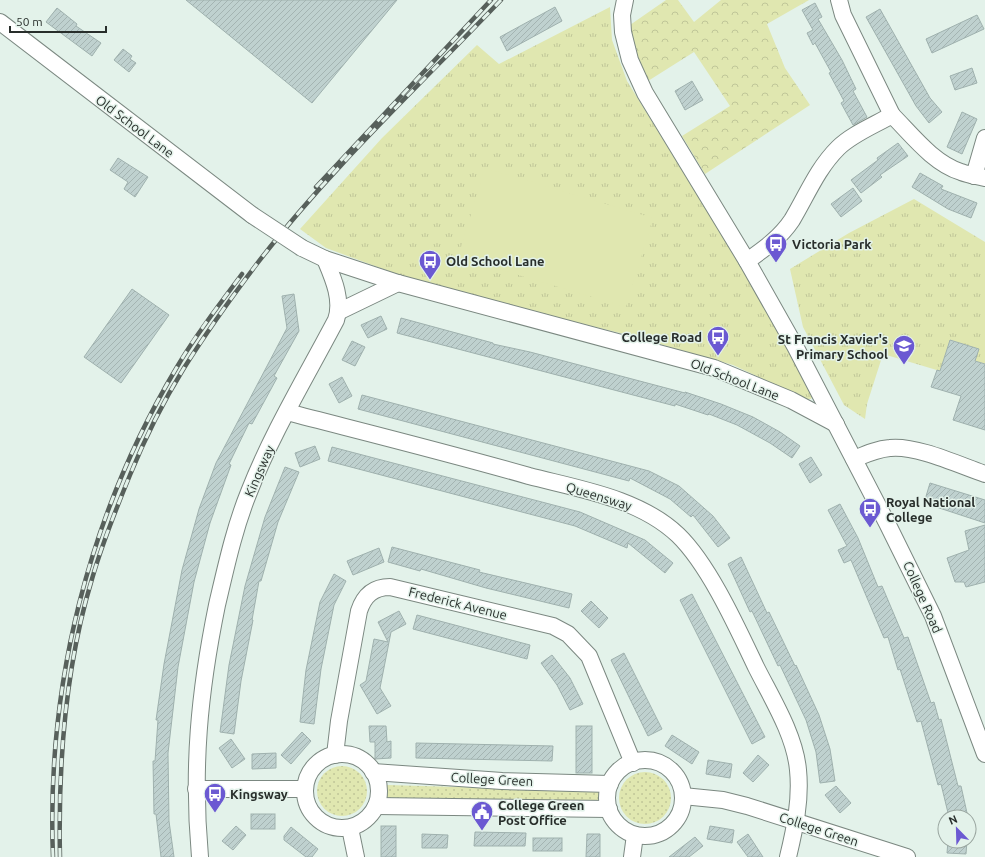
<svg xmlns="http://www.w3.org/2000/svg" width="985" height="857" font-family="Ubuntu,sans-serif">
<defs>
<pattern id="grass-dots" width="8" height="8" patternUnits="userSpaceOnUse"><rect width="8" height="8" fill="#e0e7b0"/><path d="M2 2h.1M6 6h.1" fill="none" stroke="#c0c698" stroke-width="1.8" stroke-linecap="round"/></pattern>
<pattern id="forest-crowns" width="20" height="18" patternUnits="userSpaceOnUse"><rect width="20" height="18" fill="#e0e7b0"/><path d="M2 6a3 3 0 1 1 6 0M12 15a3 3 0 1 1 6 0" fill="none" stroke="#c0c698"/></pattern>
<pattern id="park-tufts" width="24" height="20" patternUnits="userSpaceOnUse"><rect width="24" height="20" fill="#e0e7b0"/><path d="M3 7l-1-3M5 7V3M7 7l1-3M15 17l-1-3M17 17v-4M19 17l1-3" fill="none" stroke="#c0c698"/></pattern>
<pattern id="building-hatch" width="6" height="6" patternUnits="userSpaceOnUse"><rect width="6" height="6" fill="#bfd1cf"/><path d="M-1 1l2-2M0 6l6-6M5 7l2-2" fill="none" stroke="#a4b4b2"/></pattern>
</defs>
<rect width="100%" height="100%" fill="#e3f2ea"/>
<!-- grass -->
<g fill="url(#grass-dots)">
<circle cx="342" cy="791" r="25"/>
<circle cx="645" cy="798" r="26"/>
<polygon points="387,785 602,791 602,802 384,799"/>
</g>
<!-- forest -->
<polygon fill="url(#forest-crowns)" points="666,0 678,0 694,22 721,0 809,0 767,24 785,68 810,105 705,174 682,136 730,106 694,52 648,81 636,53 630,25"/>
<!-- park -->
<g fill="url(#park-tufts)">
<polygon points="610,7 612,40 627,81 741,266 814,394 811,399 806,399 733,365 628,335 522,309 402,276 326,248 300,229 382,138 477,45 499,64"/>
<polygon points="914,199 985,242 985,364 975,361 978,349 951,340 940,371 883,354 867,404 865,419 844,405 803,327 790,269 849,233"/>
</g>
<!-- pitch -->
<polygon fill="#e0e7b0" points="485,168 653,218 626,307 458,257"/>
<!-- building -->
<g fill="url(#building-hatch)" stroke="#9fb1ae">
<polygon points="186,0 397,0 312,103"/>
<polygon points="815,3 822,17 818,19 842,60 856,89 853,91 867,117 853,125 841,103 844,101 829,73 831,72 815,43 813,45 807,33 813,30 802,10"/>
<polygon points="555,7 562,21 507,51 500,37"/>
<polygon points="57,8 77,24 76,26 101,43 92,56 46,22"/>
<polygon points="880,9 930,98 942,112 929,123 916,106 866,17"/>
<polygon points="977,15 984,29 932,53 926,39"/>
<polygon points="123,49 132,56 130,59 136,63 129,72 114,60"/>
<polygon points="972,68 977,83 955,90 950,76"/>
<polygon points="692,81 703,100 685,110 675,91"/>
<polygon points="962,112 977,119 962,154 947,147"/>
<polygon points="898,143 908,156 880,175 882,177 861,193 851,180 878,160 877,158"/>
<polygon points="118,158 148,177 135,197 124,189 128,182 110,170"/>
<polygon points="920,173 943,186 941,189 977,203 971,218 948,209 912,187"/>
<polygon points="853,188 862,201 841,217 831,204"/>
<polygon points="132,289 169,315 121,383 84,357"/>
<polygon points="294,294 299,331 274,376 277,378 252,424 249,423 229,464 231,465 210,523 194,582 178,667 168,753 169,821 174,857 161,857 156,814 154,814 153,761 155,761 158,720 156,720 164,664 182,570 199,509 216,463 287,328 282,296"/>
<polygon points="381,316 387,329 368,338 361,325"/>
<polygon points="401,318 493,343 493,344 530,352 685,393 685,392 721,404 753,417 780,432 800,446 792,458 770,443 737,425 709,414 708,415 675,404 675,406 397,333"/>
<polygon points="950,340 979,349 975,361 985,364 985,430 953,420 961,396 931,387 937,370 940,371"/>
<polygon points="352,341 365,347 355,366 342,360"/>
<polygon points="342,377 352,396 339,403 329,384"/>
<polygon points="362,395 649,471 679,486 713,516 730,538 718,547 693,515 691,517 670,499 630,478 629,481 358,409"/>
<polygon points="315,446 320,459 300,467 295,453"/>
<polygon points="332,447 580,512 645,540 673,563 665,573 628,543 627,548 575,526 328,461"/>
<polygon points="811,457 822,475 810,483 799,464"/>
<polygon points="285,467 299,472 278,522 261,581 259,581 252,620 253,620 241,681 234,734 220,732 229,665 245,586 265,517"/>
<polygon points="930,483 985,500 985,523 924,503"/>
<polygon points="840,504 858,538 878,587 882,586 904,638 908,637 931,703 934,702 939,720 941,719 958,786 961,786 967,813 949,817 941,784 938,785 921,721 917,722 900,669 898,670 888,637 884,638 851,560 844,563 838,550 847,546 828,510"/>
<polygon points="985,525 985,582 966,587 964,582 955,582 947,558 969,550 965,531"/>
<polygon points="392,547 480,570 479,572 572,594 569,608 486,588 421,569 420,571 388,562"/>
<polygon points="379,548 384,562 353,575 347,561"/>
<polygon points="741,557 767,613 769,612 795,666 796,665 819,715 830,749 835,781 820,783 816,752 806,720 780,665 778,666 752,611 750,612 728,564"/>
<polygon points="334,574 346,581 334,605 321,669 314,724 300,722 306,670 320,602"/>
<polygon points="692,594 765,737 752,744 680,600"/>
<polygon points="591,601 608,618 599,628 581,611"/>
<polygon points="399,611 406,624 391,632 380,688 391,706 377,714 360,685 366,681 374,639 388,642 378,622"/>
<polygon points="417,615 530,645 527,659 413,629"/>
<polygon points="624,653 662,729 648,736 611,660"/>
<polygon points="552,655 570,678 583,704 570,710 557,685 541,663"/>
<polygon points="369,726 386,726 387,742 391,741 391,758 375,759 375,742 370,742"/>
<rect x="576" y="726" width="16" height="47"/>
<polygon points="302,732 311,741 291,764 281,755"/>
<polygon points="672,735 699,752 692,764 665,746"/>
<polygon points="231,739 245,759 232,768 219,748"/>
<polygon points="416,743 553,746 552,761 416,758"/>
<polygon points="276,753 276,768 252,769 252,754"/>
<polygon points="758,755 769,765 753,782 743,773"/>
<polygon points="708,760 732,764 730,778 706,774"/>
<polygon points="836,786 851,803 840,813 825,795"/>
<rect x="251" y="814" width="24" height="15"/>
<polygon points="236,826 246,835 233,850 222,841"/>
<rect x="381" y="826" width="15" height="31"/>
<polygon points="710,826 734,830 732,843 707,839"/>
<polygon points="291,827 318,849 312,857 306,857 284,840 284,836"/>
<polygon points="475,832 526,833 525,846 474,846"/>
<polygon points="422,834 448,835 447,848 422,848"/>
<polygon points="587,834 600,834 600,857 586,857"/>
<polygon points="748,834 763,857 748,857 737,842"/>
<polygon points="695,837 703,846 689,857 669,857"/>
<rect x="533" y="838" width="29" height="13"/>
<polygon points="948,841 967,841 966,854 947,853"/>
</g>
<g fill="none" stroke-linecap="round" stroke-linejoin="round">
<!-- minor casing -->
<g stroke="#7b8881" stroke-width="18">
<g id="minor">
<polyline points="625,0 622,15 623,32 630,60 645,93 747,261 795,346 887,523 933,616 985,754"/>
<polyline points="839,0 843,15 892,115"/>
<polyline points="0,22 252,215"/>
<polyline points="974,176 985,138"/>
<polyline points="302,248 325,259 398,283 714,368 791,400 836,424"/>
<path d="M747 261C764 249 780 238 792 220 807 195 817 169 838 148 852 134 875 125 892 115 912 135 933 163 961 172 969 175 977 176 985 178"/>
<polyline points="340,311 398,283"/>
<path d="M287 412C368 433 449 453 529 476 579 489 639 498 678 535 709 565 737 627 756 667 771 697 795 735 798 770 801 799 795 828 788 857"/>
<path d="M854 459C866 454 877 449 890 448 916 445 959 465 985 474"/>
<circle cx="342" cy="791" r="37"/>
<path d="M335 755 339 721 359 611C364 596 373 587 390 587L553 626 568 634 589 656 633 763"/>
<circle cx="645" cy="798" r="38"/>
<polyline points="373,772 502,781 610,784"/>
<polyline points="196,789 305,789"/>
<polyline points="683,796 723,800 747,806 907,857"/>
<polyline points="376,806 609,809"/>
<polyline points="350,828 356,857"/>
<path d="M200 857C192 768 199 693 217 605 226 567 234 529 249 492 272 433 306 377 336 320 343 300 333 278 325 259"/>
<polyline points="632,857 635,835"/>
</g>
</g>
<!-- minor -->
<use href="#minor" stroke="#fff" stroke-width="16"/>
<!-- rail casing -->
<g stroke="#57605b" stroke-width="4.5">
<g id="rail">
<polyline points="316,187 491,0"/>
<path d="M53 857C46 685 89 514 177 367 196 334 220 304 242 274"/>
<path d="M60 857C58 764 65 668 92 579 102 544 116 509 130 475 145 438 163 402 184 368 206 333 231 298 256 265 328 171 419 86 501 0"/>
</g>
</g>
<!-- rail -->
<use href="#rail" stroke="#e3f2ea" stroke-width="3" stroke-dasharray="9" stroke-linecap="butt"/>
<!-- minor-bridge casing -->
<g stroke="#7b8881" stroke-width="18" stroke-linecap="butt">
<polyline id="minor-bridge" points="252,215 302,248"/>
</g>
<!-- minor-bridge -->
<use href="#minor-bridge" stroke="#fff" stroke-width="16"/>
</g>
<!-- icons -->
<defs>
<g id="bus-pin" transform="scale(1.15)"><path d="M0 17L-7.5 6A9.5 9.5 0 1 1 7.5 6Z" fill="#6b59d2" stroke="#e3f2ea"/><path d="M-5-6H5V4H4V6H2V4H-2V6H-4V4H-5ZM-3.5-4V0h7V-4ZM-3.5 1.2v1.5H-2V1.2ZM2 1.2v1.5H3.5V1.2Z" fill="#fff"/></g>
<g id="school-pin" transform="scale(1.15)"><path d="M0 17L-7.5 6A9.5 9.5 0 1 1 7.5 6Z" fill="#6b59d2" stroke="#e3f2ea"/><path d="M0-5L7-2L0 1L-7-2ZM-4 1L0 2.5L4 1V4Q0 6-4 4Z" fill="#fff"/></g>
<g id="civic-pin" transform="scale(1.15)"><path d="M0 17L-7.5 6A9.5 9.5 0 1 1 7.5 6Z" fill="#6b59d2" stroke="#e3f2ea"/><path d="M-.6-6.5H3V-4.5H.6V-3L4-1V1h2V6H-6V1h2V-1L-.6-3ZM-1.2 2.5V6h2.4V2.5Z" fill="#fff"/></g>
</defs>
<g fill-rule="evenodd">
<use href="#bus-pin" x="776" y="244"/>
<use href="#bus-pin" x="430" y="261"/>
<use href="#bus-pin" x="718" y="337"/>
<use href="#school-pin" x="904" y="346"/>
<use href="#bus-pin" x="870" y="509"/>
<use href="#bus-pin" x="215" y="794"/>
<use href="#civic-pin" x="482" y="812"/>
</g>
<g text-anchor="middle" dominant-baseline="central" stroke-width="3" stroke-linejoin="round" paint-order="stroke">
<!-- street labels -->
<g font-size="13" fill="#282e2b" stroke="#e3f2ea">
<text transform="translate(135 126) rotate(37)">Old School Lane</text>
<text transform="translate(735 379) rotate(21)">Old School Lane</text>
<text transform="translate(259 471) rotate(-66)">Kingsway</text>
<text transform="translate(599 496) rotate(17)">Queensway</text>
<text transform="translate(923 597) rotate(66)">College Road</text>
<text transform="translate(458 603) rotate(14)">Frederick Avenue</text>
<text transform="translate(492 779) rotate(3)">College Green</text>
<text transform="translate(819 829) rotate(18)">College Green</text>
</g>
<!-- poi labels -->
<g font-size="13" font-weight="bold" fill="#282e2b" stroke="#e3f2ea" text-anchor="start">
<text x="792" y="244">Victoria Park</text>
<text x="446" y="261">Old School Lane</text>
<text x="702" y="337" text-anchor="end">College Road</text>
<text x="888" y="339" text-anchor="end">St Francis Xavier's<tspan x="888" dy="15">Primary School</tspan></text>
<text x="886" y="502">Royal National<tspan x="886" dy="15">College</tspan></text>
<text x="230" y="794">Kingsway</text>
<text x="498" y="805">College Green<tspan x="498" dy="15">Post Office</tspan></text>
</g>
</g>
<!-- north arrow -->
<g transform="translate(957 829) rotate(337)"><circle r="19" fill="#e3f2ea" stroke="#98a49e"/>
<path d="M0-3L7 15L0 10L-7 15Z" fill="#6b59d2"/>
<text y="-6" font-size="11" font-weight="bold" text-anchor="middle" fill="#282e2b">N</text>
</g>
<!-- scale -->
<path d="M10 26v6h96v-6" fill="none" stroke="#282e2b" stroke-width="2"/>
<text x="16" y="26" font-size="12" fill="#282e2b" stroke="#e3f2ea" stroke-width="3" paint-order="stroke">50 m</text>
</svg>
